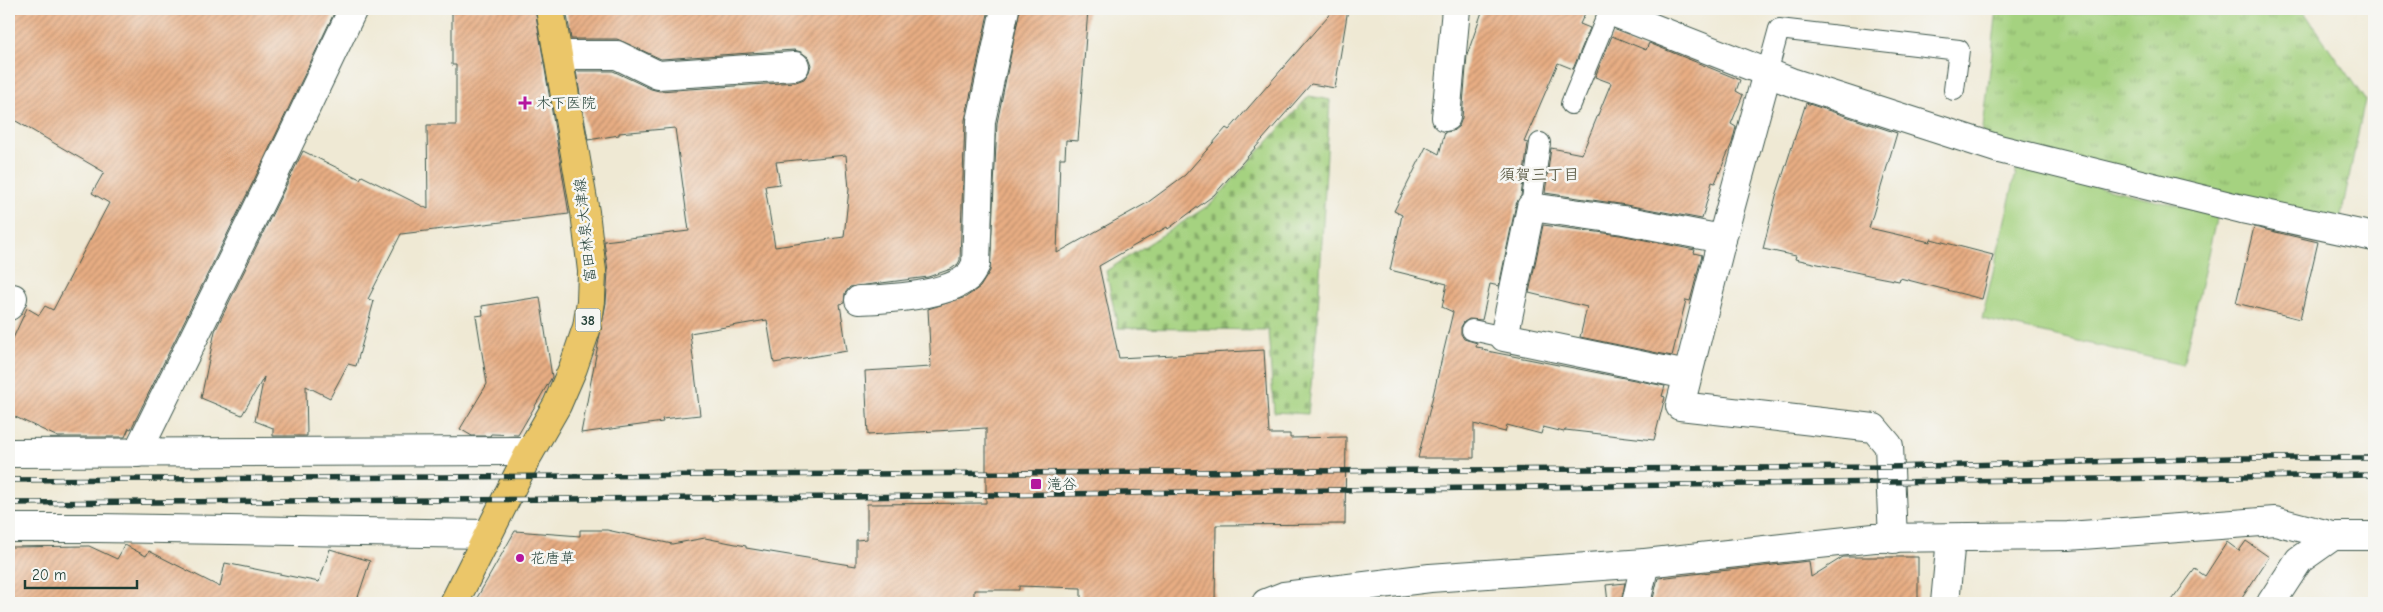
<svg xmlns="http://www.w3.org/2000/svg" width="2383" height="612" font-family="'Comic Neue','Klee One',sans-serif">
<defs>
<pattern id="grass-tufts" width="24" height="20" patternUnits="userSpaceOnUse" patternTransform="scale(1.25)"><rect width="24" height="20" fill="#a5d280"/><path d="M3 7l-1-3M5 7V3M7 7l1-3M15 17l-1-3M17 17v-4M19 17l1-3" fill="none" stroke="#86ac6a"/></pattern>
<pattern id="cemetery-stones" width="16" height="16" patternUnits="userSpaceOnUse" patternTransform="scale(1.25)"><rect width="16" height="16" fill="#a5d280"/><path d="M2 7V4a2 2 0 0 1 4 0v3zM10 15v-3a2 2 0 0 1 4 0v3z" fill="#86ac6a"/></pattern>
<pattern id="building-hatch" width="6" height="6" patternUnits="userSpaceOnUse" patternTransform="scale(1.25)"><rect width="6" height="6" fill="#e8ad83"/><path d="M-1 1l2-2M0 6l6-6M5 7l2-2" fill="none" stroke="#bb8e6c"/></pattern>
</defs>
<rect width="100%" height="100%" fill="#f6f6f2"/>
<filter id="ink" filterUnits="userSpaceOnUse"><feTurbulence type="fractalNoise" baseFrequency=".02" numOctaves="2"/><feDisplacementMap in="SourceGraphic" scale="10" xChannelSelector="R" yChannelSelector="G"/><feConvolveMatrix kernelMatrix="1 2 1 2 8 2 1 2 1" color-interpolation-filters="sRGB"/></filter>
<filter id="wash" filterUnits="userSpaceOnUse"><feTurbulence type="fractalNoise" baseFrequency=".0096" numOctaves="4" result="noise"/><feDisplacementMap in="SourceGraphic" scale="20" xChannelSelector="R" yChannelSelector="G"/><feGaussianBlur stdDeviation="1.12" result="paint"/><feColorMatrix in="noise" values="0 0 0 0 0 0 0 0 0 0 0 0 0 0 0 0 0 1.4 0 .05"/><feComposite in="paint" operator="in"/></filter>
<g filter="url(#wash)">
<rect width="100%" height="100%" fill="#efe9d4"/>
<!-- grass -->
<polygon fill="url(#grass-tufts)" stroke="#62885a" points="1997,9 2302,9 2365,100 2340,221 1982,137"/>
<!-- cemetery -->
<polygon fill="url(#cemetery-stones)" stroke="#62885a" points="1309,96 1330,100 1317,328 1308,414 1274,412 1268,330 1118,328 1106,271 1211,204"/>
<!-- park -->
<polygon fill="#a5d280" stroke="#62885a" points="2017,168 2217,214 2183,365 1982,319"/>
<g id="blocks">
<!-- building -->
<g fill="url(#building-hatch)" fill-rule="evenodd">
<polygon points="9,9 336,9 255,178 131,429 129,428 125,437 58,437 9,414 9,347 27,308 39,315 45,306 53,310 109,203 92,193 104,172 9,117"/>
<polygon points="452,9 535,9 569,214 401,234 368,299 374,301 356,366 348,364 330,398 306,386 307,436 273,436 273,428 255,421 264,377 242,415 201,398 215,331 303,151 360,179 362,176 428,209 427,125 456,125 456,65 452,65"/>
<path d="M566 9H989L965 120 960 260 958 264 951 269 928 277 850 287 845 293 844 303 840 304 847 351 774 363 767 320 690 333 700 415 662 419 663 422 581 433 606 303 608 271 604 241 689 231 675 128 619 133V135L588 140 576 71H613L651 89 659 91 796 82 804 79 809 72 811 65 808 57 801 52 794 50 661 59 617 39H571ZM846 155 849 189 844 237 775 247 765 186 780 184 776 162Z"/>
<polygon points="1020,9 1088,9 1078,141 1066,140 1065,158 1060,158 1057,253 1147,203 1185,175 1226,128 1229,130 1334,9 1348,9 1335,88 1311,84 1214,195 1168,229 1167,227 1099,266 1119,358 1264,350 1269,434 1290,434 1290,438 1346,437 1345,524 1216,525 1215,603 1081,603 1081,588 1019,586 1019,590 974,590 974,603 474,603 515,531 580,536 580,530 607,530 672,544 705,538 746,546 746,548 856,566 856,540 867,539 867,504 986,503 986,428 868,435 865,371 931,367 928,309 966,297 980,287 990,271 997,123"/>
<polygon points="1483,9 1587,9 1580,24 1590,28 1573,69 1558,63 1524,142 1528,143 1521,196 1516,204 1499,286 1490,284 1482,320 1469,319 1464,322 1461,327 1461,334 1464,339 1477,343 1476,347 1483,348 1482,350 1665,386 1662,396 1665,397 1654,440 1565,430 1564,432 1543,427 1541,434 1507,425 1505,432 1474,424 1474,458 1418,458 1453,312 1442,307 1447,284 1390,270 1402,215 1394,211 1426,147 1439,154 1445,132 1453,131 1459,126 1462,118 1467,55"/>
<polygon points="1612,36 1646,50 1649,43 1740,80 1736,91 1743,95 1731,124 1736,127 1732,143 1715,183 1712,182 1702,219 1626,205 1545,193 1551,148 1582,154 1611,83 1595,77"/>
<polygon points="1806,103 1897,133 1869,228 1930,242 1931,239 1993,255 1982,299 1900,278 1899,281 1878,277 1795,259 1796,256 1763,249 1776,196"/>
<polygon points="1543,225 1620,235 1695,250 1694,253 1702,255 1690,301 1686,300 1672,356 1580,337 1587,307 1529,293"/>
<polygon points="2254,227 2318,242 2300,319 2236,303"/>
<polygon points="540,297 552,377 518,435 491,434 490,436 472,436 460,429 487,384 476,316 483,315 482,306"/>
<polygon points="2246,541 2269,557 2240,601 2244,603 2170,603 2195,569 2205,576 2227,542 2239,551"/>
<polygon points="125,545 146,556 149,551 220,587 225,563 319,582 330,549 370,561 356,603 9,603 9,547 89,546 117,559"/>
<polygon points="1843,557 1918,557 1918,603 1652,603 1658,578 1809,561 1811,577"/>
<polygon points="1625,583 1621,603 1608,603 1606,585"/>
</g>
</g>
</g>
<g filter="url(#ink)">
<use href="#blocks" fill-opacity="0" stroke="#3e574c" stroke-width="1"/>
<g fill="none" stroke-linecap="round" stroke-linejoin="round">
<!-- service casing -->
<g stroke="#3e574c" stroke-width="22">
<g id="service">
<polyline points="1767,73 1779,29 1959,50 1954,90"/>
<polyline points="1571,104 1610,9"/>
<polyline points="1531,207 1540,143"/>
<polyline points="1472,330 1504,337"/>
</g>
</g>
<!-- minor casing -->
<g stroke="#3e574c" stroke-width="30">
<g id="minor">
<polyline points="1611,9 1620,15 1791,82 1999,149 2242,209 2374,237"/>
<polyline points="559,55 617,55 658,75 795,66"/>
<polyline points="1767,73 1723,235 1680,406 1874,428 1889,446 1893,539"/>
<polyline points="1446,117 1456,9"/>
<path d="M859 300C888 299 945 296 968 277 971 274 974 268 976 264L981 121 1005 9"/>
<polyline points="9,306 13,298"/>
<polyline points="1687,375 1504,337 1531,207 1623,220 1722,239"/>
<polyline points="9,453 530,451"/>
<polyline points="137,453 269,185 353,9"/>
<polyline points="9,528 97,528 488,534"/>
<polyline points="1266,603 1284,596 1430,578 1645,563 1874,538 2068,536 2275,521 2333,536 2374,536"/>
<polyline points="1636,603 1645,563"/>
<polyline points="1945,603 1951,538"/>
<polyline points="2271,603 2299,560 2333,536"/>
</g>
</g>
<!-- primary casing -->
<g stroke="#3e574c" stroke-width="30">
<polyline id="primary" points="454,603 527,457 557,405 573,368 587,327 591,301 592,271 585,212 550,9"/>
</g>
<!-- service -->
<use href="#service" stroke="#fff" stroke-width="20"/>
<!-- minor -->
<use href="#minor" stroke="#fff" stroke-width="28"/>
<!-- primary -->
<use href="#primary" stroke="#ebc669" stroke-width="28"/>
<!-- rail casing -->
<g stroke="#1f3d34" stroke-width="5.5">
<g id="rail">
<polyline points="9,480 1889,467 2231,458 2374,458"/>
<polyline points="9,503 849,497 2374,475"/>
</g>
</g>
<!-- rail -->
<use href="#rail" stroke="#f6f6f2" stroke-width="4" stroke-dasharray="11" stroke-linecap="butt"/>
</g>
</g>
<!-- markers -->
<g fill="#b5179e" stroke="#f6f6f2" stroke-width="2">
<path d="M522.5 95.5h5v5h5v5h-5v5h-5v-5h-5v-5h5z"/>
<rect x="1030" y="478" width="12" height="12" rx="2.5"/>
<circle cx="520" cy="558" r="5"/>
</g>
<g text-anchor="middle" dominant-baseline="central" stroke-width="5" stroke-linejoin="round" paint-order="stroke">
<!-- shield labels -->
<rect fill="#f6f6f2" stroke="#60746d" stroke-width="1" x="575.5" y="308.5" width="25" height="23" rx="4"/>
<g font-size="14" font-weight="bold" fill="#1f3d34">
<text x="588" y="320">38</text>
</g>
<!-- poi labels -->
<g font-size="15" fill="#1f3d34" stroke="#f6f6f2" text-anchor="start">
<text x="536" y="103">木下医院</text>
<text x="1047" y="484">滝谷</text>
<text x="530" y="558">花唐草</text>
</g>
<!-- street labels -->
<g font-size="15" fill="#1f3d34" stroke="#f6f6f2">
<text transform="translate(585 230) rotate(-96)">富田林泉大津線</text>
</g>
<!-- neighbourhood labels -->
<g font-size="16" font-weight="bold" fill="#656450" stroke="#f6f6f2">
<text x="1539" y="175">須賀三丁目</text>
</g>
</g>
<!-- margin -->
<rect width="2383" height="612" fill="none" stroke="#f6f6f2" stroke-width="30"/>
<!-- scale -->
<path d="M25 580v8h112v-8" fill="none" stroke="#1f3d34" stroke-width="2.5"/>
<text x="32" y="580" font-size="15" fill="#1f3d34" stroke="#f6f6f2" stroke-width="4" paint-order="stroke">20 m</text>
</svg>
